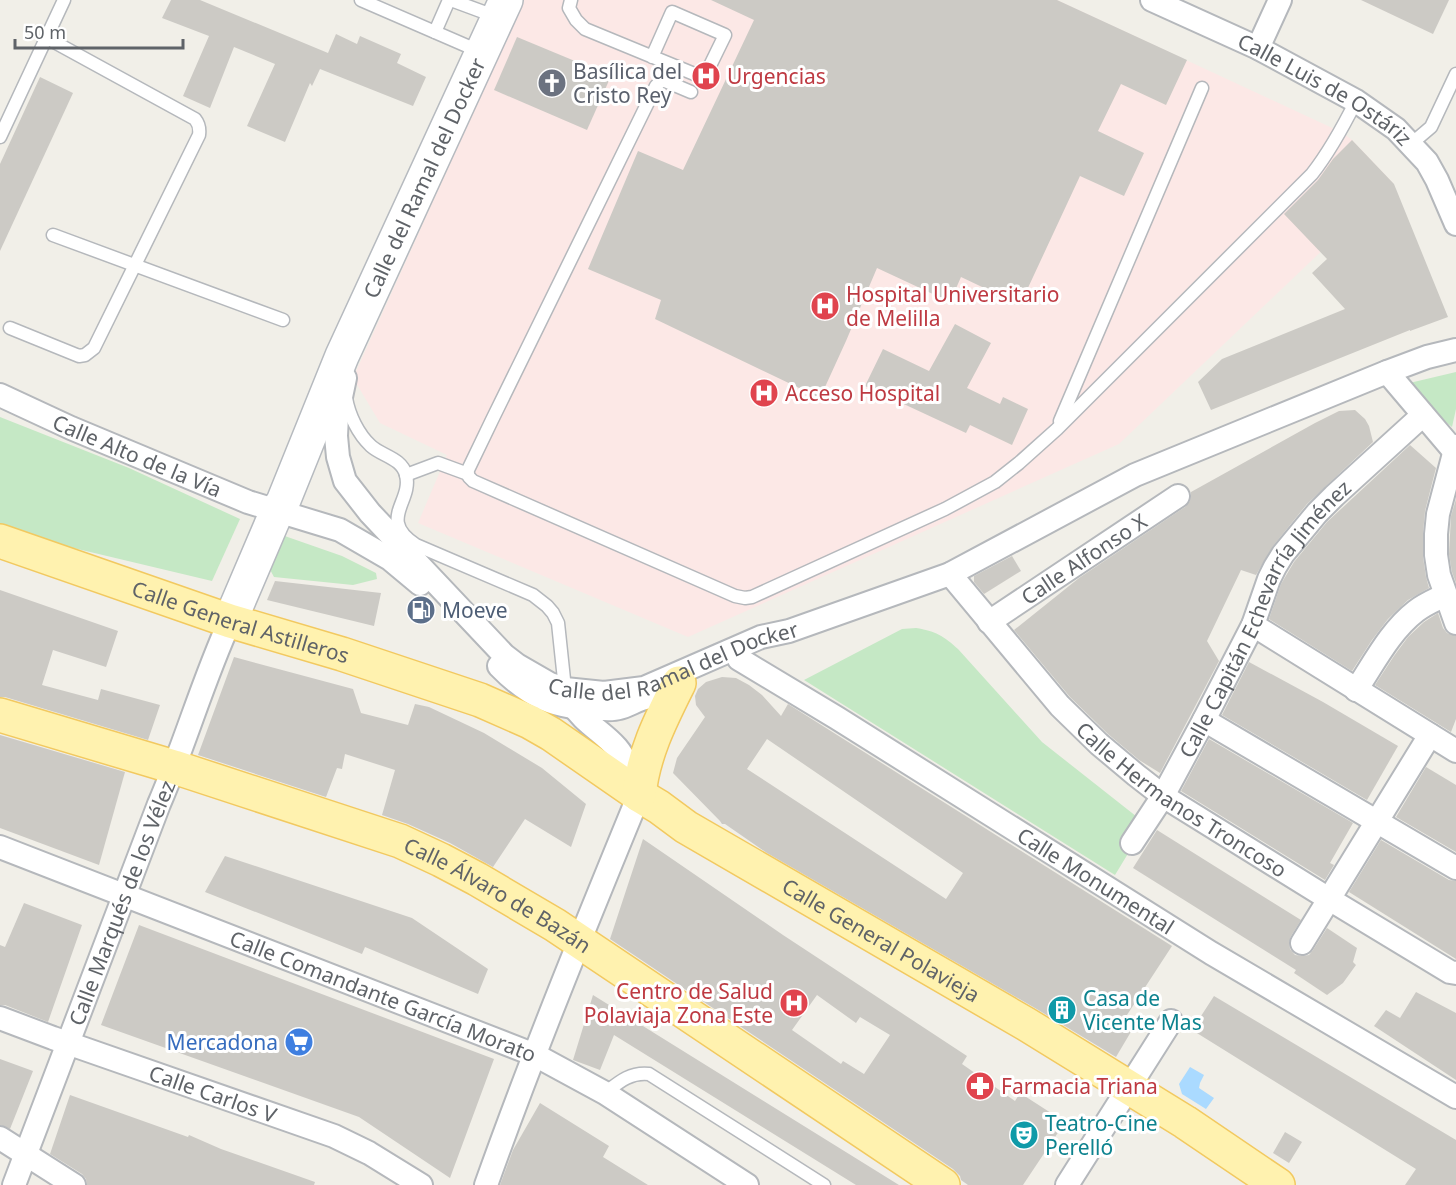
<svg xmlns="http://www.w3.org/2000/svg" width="1456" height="1185" font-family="'Noto Sans',sans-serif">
<rect width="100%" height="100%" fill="#f1efe8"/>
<!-- medical -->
<polygon fill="#fce8e6" points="524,0 1057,0 1343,133 1352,140 1393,183 1119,444 688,637 418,523 447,455 380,423 353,378"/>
<!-- green -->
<g fill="#c5e8c5">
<polygon points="1456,372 1456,409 1452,427 1401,385"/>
<polygon points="0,417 129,468 240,519 212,581 44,541 0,525"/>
<polygon points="279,534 342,556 376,573 377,579 353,585 274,577 267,564"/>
<path d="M916 628C935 631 944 636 958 649L1042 742 1146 824 1115 875 804 680 902 629Z"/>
</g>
<!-- water -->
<polygon fill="#aadaff" points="1190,1067 1204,1075 1200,1083 1199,1088 1214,1098 1206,1109 1182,1094 1179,1084"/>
<!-- building -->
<g fill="#cccac5" fill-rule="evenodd">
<polygon points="171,0 200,0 328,53 336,34 357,44 360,36 401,54 397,63 426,77 413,106 320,69 312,86 310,83 285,142 247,126 275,64 234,47 210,108 183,96 209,36 162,18"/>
<polygon points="711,0 1057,0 1187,60 1166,105 1121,84 1098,131 1144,153 1124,196 1080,176 1020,305 961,277 950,302 877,268 846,341 820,398 655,319 661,300 588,269 638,151 683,170 754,20"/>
<polygon points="1361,0 1449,0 1433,34"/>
<polygon points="517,37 611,76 587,130 494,90"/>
<polygon points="40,77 73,93 0,251 0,164"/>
<polygon points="1352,140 1394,184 1448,317 1410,331 1410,330 1211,410 1198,382 1222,359 1345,309 1312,273 1327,259 1284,214 1318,180 1333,159"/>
<polygon points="955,324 991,343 967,388 1000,404 1003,397 1028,409 1012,445 970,425 966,433 865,386 883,349 929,371"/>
<polygon points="1355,410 1365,419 1369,426 1373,442 1307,504 1273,546 1256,575 1241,570 1207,641 1219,661 1160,773 1139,760 1108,734 1070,697 1014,630 1079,578 1185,507 1190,501 1191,492 1315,423 1339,411"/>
<polygon points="1410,445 1436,468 1425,511 1423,533 1423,557 1426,577 1429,588 1408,600 1388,619 1372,640 1352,671 1269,619 1281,584 1294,562 1327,522"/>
<polygon points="1456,499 1456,583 1452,572 1449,554 1451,516"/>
<polygon points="1012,556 1021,571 984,594 974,582 974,576"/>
<polygon points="275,581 381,593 374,626 267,600"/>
<polygon points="0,590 118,631 106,667 53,650 42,685 98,700 101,689 160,705 148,740 5,697 0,697"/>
<polygon points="1438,613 1443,628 1447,633 1456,636 1456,719 1451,732 1375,685 1394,656 1408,637 1424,622"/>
<polygon points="234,657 353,689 361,713 408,725 415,704 429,707 484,733 542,768 586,804 571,847 525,819 493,867 450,843 408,824 382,815 395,770 345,754 342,769 337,768 326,797 198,755"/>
<polygon points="1249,662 1323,702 1398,746 1367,800 1222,715"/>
<path d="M722 677 736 678 749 685 762 695 781 716 788 704 1172 946 1125 1018 1135 1025 1116 1057 1035 1008 767 853 725 824H722L720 821 673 773 677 758 705 717 696 705 695 696 698 689 706 682ZM767 739 963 873 946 899 747 769Z"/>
<polygon points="0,735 125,772 99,865 0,828"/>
<polygon points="1209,739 1353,823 1330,863 1334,865 1325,880 1181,791"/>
<polygon points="1426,767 1456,785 1456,852 1396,817"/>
<polygon points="1157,830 1301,920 1291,936 1289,942 1290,949 1295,955 1302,956 1309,955 1313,950 1327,928 1357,948 1353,962 1356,965 1343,983 1327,995 1294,973 1296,970 1133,868"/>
<path d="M643 839 783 935 967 1056 962 1064 1015 1101 1020 1093 1065 1122 1023 1185H968L961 1180 960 1176 953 1169 610 939ZM817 995 856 1023 860 1017 890 1035 864 1074 843 1061 841 1064 792 1030Z"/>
<polygon points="1381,840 1449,880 1456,881 1456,959 1349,892"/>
<polygon points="225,856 412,918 488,969 478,994 365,947 362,954 205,892"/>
<polygon points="24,903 82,925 48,1022 5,1005 0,1005 0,945 5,947"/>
<polygon points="139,925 494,1059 450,1178 359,1117 101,1025"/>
<polygon points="1416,992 1456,1013 1456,1080 1374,1026 1386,1010 1400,1018"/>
<polygon points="593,995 899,1185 856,1185 614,1035 600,1070 573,1060"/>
<polygon points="1214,996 1456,1140 1456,1185 1405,1185 1416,1169 1192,1030"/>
<polygon points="0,1059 33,1071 10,1129 0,1125"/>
<polygon points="70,1095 188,1137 189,1135 221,1149 315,1182 314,1185 87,1185 86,1179 82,1174 50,1154"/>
<polygon points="540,1103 609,1146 603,1157 648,1185 500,1185 513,1150"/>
<polygon points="1285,1132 1302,1142 1289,1163 1273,1153"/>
</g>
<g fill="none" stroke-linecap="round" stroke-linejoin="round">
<!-- lane casing -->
<g stroke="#b5b8bc" stroke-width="15">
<g id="lane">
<polyline points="361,0 481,52"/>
<polyline points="451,0 497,17"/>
<polyline points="571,0 569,8 576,20 585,29 704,78 725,35 672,12 652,57"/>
<polyline points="435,32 449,0"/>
<path d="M691 92 665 81H661L656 86 492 420 467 472 469 477 473 481 735 596 745 598 752 597 945 509 995 482 1019 463 1057 429 1312 174C1330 151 1343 127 1356 101"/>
<polyline points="0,137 64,0"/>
<polyline points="1411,144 1431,127 1456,74"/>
<polyline points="53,235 283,320"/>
<path d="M10 328 79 356 85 355 94 348 199 135C200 128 199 124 195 119L47 38"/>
<path d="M346 398C349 415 358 434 371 446 382 456 402 458 406 475 413 502 377 519 416 545L533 595 547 606 553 613 558 623 565 689"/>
<polyline points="1060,421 1202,88"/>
<polyline points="406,475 438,463 468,474"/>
<path d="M605 1093C619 1082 630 1072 649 1074L824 1185"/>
</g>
</g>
<!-- street casing -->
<g stroke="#b5b8bc" stroke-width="26">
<g id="street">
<path id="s1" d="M1152 0 1258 48 1356 101 1396 129 1427 162 1437 180 1456 224"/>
<polyline points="1258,48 1280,0"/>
<polyline points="1387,372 1454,451"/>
<path id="s2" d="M345 378 337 416 336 436 338 457 345 481 370 513 504 655 517 665 550 684 565 689 604 693 644 688 761 637 789 631 950 574 1135 475 1387 372 1427 357 1456 350"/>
<path id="s3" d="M0 395 71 428 248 502 340 530 390 559 420 584"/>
<polyline points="1456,446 1438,514 1436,534 1436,555 1439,575 1456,623"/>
<path id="s4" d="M950 574 1060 706 1099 744 1136 775 1163 796 1329 899 1450 972 1456 973"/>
<path id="s5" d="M989 622 1178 496"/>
<polyline points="1253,625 1456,751"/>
<path id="s6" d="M739 659 837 718 1211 953 1456 1097"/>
<path d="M499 666C529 697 556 709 600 709 605 709 613 710 619 708 628 706 638 699 649 697"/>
<path d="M1356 690C1374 663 1390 631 1416 611 1425 604 1435 600 1445 595"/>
<polyline points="1204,720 1456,868"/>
<path id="s7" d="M1132 843 1163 796 1204 720 1253 625 1269 579 1275 567 1283 554 1317 513 1334 496 1423 415"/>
<path id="s8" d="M0 847 535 1055 605 1093 747 1185"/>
<polyline points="1302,943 1430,735"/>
<path id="s9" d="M0 1018 53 1038 334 1136 369 1153 421 1185"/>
<polyline points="0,1138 74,1185"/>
<path id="s10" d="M14 1185 159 804C185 744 203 680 230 621"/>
<path d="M486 1185C533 1053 586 924 639 795 633 780 628 761 617 748 601 730 584 724 570 701"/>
<polyline points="1067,1185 1171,1021"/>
</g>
</g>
<!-- secondary casing -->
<g stroke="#b6babf" stroke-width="36">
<g id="secondary">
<path id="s11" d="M230 621 277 511 283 502 342 356 506 0"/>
</g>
</g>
<!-- primary casing -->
<g stroke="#f2c960" stroke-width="36">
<g id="primary">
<path id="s12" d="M0 541 230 621 342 654 480 700 530 722 551 734 639 795 659 807 686 827 1026 1024 1185 1122 1278 1185"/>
<path id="s13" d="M0 715 174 767 400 841 441 860 477 879 555 925 943 1185"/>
<path d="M639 795C643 754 661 719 679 683"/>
</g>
</g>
<!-- lane -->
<use href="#lane" stroke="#fff" stroke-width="12"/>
<!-- street -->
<use href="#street" stroke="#fff" stroke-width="22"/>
<!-- secondary -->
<use href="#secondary" stroke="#fff" stroke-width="33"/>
<!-- primary -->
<use href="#primary" stroke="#fff2af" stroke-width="33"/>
</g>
<!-- icons -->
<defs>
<g id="hospital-disc" transform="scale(1.5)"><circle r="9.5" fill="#e0444e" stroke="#fff"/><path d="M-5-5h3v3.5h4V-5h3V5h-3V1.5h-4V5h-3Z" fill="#fff"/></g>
<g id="church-disc" transform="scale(1.5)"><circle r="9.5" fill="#6b7280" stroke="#fff"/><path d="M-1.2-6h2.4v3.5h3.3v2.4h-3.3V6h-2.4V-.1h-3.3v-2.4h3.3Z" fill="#fff"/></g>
<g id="fuel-disc" transform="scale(1.5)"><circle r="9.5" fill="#5c6f8a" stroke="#fff"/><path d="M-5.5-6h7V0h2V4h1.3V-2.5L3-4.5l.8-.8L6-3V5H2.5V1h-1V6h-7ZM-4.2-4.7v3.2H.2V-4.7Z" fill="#fff"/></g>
<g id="building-disc" transform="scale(1.5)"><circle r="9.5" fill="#0f9aa8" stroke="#fff"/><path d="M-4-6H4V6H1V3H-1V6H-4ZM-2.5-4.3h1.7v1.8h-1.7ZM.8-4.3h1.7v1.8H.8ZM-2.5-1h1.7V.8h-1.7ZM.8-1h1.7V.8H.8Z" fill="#fff"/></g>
<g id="supermarket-disc" transform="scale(1.5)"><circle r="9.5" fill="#3f7fe0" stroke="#fff"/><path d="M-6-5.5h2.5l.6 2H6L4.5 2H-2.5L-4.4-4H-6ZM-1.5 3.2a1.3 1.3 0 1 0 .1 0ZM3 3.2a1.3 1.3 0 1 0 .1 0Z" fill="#fff"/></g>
<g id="pharmacy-disc" transform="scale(1.5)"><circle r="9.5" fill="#e0444e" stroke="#fff"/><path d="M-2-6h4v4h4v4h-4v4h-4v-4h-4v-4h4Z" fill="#fff"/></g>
<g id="theatre-disc" transform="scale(1.5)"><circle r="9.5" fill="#0f9aa8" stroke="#fff"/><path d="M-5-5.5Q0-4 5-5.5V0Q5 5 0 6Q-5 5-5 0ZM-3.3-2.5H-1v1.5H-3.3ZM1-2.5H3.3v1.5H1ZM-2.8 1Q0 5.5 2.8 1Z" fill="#fff"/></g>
</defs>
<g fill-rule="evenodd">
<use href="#hospital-disc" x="706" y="76"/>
<use href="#church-disc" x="552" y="83"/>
<use href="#hospital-disc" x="825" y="306"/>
<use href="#hospital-disc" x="764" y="393"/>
<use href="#fuel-disc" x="421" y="610"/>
<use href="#hospital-disc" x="794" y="1003"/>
<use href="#building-disc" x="1062" y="1010"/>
<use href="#supermarket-disc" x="299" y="1042"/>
<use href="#pharmacy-disc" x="980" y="1086"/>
<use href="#theatre-disc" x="1024" y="1135"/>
</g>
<g text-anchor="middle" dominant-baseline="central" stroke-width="6" stroke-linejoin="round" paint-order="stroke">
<!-- worship labels -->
<g font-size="21" fill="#5b616d" stroke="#fff" text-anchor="start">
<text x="573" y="71">Basílica del<tspan x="573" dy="24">Cristo Rey</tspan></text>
</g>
<!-- health labels -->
<g font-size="21" fill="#be3a42" stroke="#fff" text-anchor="start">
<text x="727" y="76">Urgencias</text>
<text x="846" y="294">Hospital Universitario<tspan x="846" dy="24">de Melilla</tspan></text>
<text x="785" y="393">Acceso Hospital</text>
<text x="773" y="991" text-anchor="end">Centro de Salud<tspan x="773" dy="24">Polaviaja Zona Este</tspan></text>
<text x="1001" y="1086">Farmacia Triana</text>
</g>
<!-- street labels -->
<g font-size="21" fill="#5f6368" stroke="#fff">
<text stroke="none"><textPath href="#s1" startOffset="195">Calle Luis de Ostáriz</textPath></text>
<text stroke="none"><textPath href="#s11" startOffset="484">Calle del Ramal del Docker</textPath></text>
<text stroke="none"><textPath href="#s3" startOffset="150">Calle Alto de la Vía</textPath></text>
<text stroke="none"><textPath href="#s5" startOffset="114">Calle Alfonso X</textPath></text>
<text stroke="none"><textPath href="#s12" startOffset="254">Calle General Astilleros</textPath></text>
<text stroke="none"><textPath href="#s7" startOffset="262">Calle Capitán Echevarría Jiménez</textPath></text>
<text stroke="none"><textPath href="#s2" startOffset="525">Calle del Ramal del Docker</textPath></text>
<text stroke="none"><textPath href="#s4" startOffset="326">Calle Hermanos Troncoso</textPath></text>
<text stroke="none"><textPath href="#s6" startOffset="420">Calle Monumental</textPath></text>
<text stroke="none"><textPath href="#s13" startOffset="531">Calle Álvaro de Bazán</textPath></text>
<text stroke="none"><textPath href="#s10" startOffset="302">Calle Marqués de los Vélez</textPath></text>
<text stroke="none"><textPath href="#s12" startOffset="974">Calle General Polavieja</textPath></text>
<text stroke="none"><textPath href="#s8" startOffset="411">Calle Comandante García Morato</textPath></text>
<text stroke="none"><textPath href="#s9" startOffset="226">Calle Carlos V</textPath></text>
</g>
<!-- service labels -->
<g font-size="21" fill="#4e5e75" stroke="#fff" text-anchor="start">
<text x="442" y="610">Moeve</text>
</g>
<!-- culture labels -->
<g font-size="21" fill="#0d838f" stroke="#fff" text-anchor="start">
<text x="1083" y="998">Casa de<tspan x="1083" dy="24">Vicente Mas</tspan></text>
<text x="1045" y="1123">Teatro-Cine<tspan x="1045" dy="24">Perelló</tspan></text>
</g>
<!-- shop labels -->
<g font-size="21" fill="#366cbe" stroke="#fff" text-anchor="end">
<text x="278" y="1042">Mercadona</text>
</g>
</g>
<!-- scale -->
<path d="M15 39v9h168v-9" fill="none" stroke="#5f6368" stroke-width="3"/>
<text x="24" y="39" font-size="18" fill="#5f6368" stroke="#ffffff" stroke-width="4.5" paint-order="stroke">50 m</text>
</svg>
